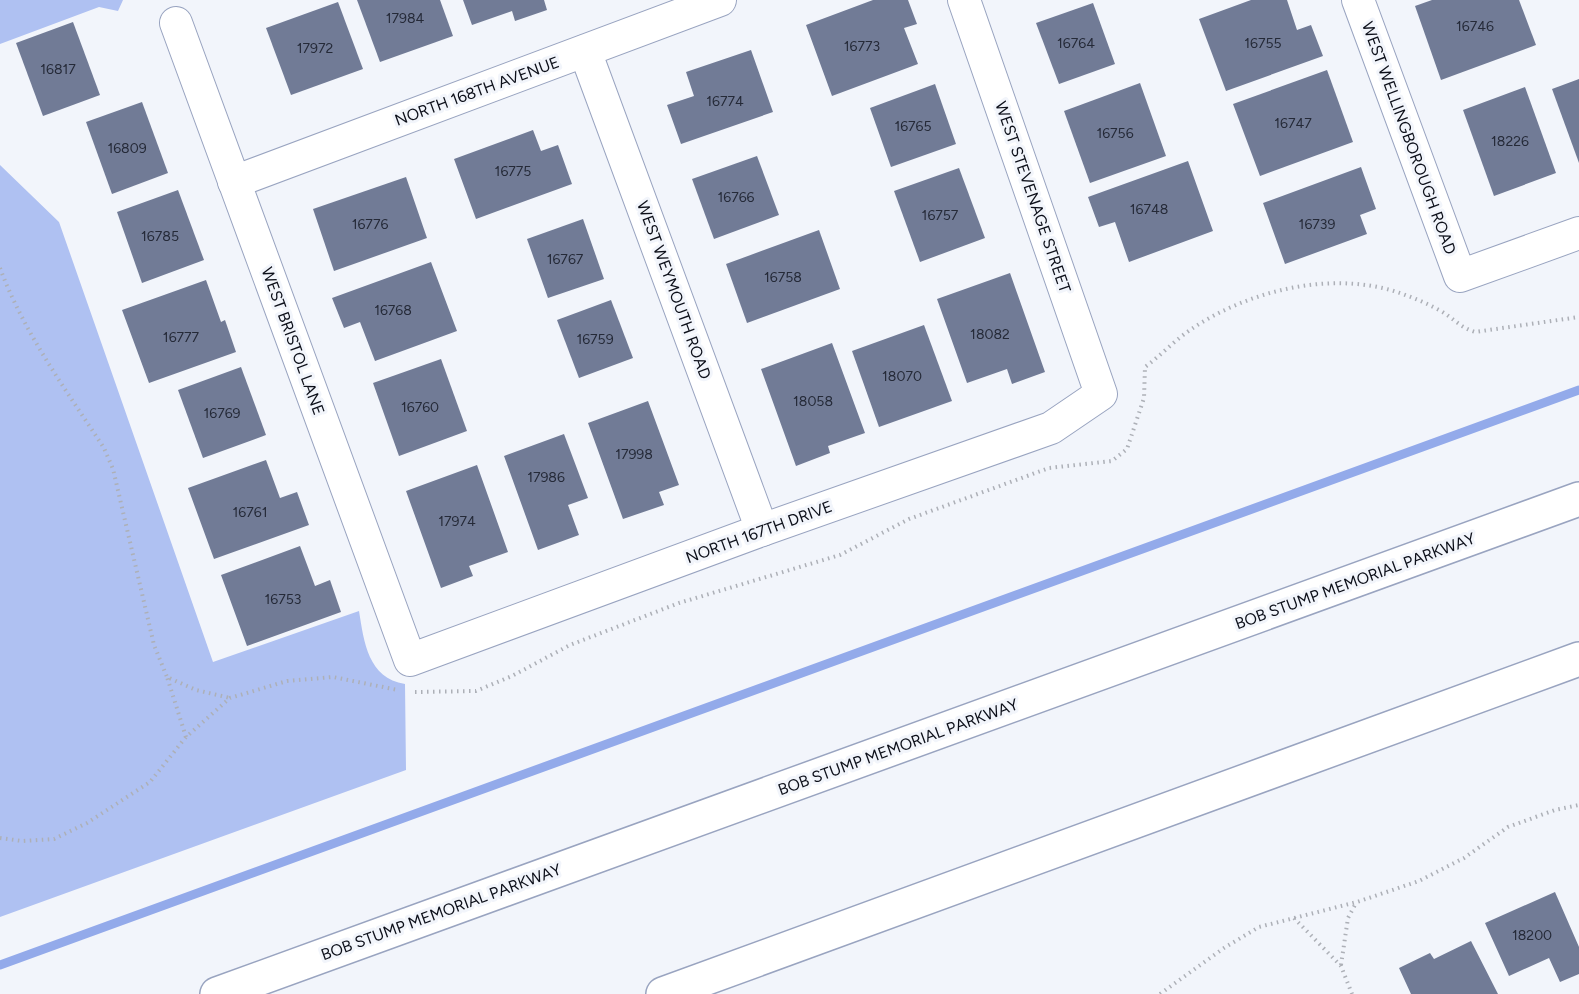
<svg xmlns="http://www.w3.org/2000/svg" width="1579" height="994" font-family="Figtree,sans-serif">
<rect width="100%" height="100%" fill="#f2f5fb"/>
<!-- green -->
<g fill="#afc1f2">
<polygon points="0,0 123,0 118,11 99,7 0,44"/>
<path d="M0 165 59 222 213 662 359 611C364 642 368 678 405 684L406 770 0 917Z"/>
</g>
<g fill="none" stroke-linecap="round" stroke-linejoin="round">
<!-- stream -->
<polyline stroke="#93aaea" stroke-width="9" points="0,965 1579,390"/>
</g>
<!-- building -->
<g fill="#717b96">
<polygon points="357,0 440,0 453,36 380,62"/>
<polygon points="463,0 544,0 547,10 515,21 512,11 472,25"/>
<polygon points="873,0 908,0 917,24 904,28 918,64 832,96 806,25"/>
<polygon points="1251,0 1287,0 1297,30 1311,25 1323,56 1226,91 1199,19"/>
<polygon points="1432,0 1519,0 1536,45 1441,80 1415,6"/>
<polygon points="338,2 363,69 291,95 266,28"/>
<polygon points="1093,3 1115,64 1059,84 1036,23"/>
<polygon points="73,22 100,95 43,116 16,43"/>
<polygon points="751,50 773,112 681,144 667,105 694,96 686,72"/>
<polygon points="1327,70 1353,142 1260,176 1233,104"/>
<polygon points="1579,79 1579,163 1552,89"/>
<polygon points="1140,83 1166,156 1090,183 1064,111"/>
<polygon points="935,84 956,144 891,167 870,108"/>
<polygon points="1525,87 1556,173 1494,196 1463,110"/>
<polygon points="142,102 168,173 112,194 86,122"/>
<polygon points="533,130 541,151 558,145 572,184 476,219 454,159"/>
<polygon points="757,156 779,215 714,239 692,179"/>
<polygon points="1188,161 1213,231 1129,262 1115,222 1099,227 1088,197"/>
<polygon points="1361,167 1376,209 1360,215 1367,234 1285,264 1263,203"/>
<polygon points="959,168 985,238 920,262 894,191"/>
<polygon points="406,177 427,238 334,271 313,209"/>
<polygon points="178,190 204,260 142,283 117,212"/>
<polygon points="583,219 604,279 548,298 527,239"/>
<polygon points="819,230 840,289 747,323 726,264"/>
<polygon points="431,262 457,331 375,361 360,322 344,328 332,298"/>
<polygon points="1010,273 1045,372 1012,384 1007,369 967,383 937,299"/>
<polygon points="206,280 221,322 225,320 236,352 149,383 122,310"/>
<polygon points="611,300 633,358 579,378 557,320"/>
<polygon points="924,325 952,401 879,427 852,351"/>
<polygon points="832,343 865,433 828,446 830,453 796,466 761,369"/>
<polygon points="441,359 467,431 399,456 373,383"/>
<polygon points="241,367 266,435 203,458 178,390"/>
<polygon points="648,401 679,485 659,492 664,505 623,519 588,423"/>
<polygon points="564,434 588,498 568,505 579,535 538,550 504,456"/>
<polygon points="266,460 280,498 297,492 309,525 214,559 188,488"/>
<polygon points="477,465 508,552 469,566 473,576 441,588 406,491"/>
<polygon points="300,546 315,586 330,580 341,612 247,646 221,575"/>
<polygon points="1555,892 1579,947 1579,974 1560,982 1549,958 1509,976 1485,923"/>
<polygon points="1471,941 1498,994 1411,994 1399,968 1430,953 1434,959"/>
</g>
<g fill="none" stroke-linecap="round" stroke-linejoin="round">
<!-- street casing -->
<g stroke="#99a4c0" stroke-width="34">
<g id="street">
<polyline points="1358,0 1460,276 1579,233"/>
<polyline points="176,23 410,660 762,530 1051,428 1101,394 964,0"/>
<polyline points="585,51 762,530"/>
<polyline points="234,182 720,0"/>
</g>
</g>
<!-- highway casing -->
<g stroke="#99a4c0" stroke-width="36">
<g id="highway">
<polyline points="217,994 1579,499"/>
<polyline points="663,994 1579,659"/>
</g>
</g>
<!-- path -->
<g stroke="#adb0b7" stroke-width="4" stroke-dasharray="1.5 4.5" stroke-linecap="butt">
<path d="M0 268C24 333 66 390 104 448L113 469 154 645 167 677"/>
<path d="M415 692 476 691 512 676 570 645 679 603 840 555 909 519 1049 468 1112 461 1127 449 1144 398 1145 367C1160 356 1174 341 1190 330 1250 289 1339 268 1408 296 1419 300 1430 305 1441 311 1453 318 1461 328 1475 332L1579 317"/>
<polyline points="186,737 167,677 196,690 230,698"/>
<polyline points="0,838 22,841 54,839 87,823 150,782 186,737 230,698 287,681 333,677 398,690"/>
<polyline points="1294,918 1341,966 1352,994"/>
<polyline points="1341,965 1348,918 1356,903"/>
<polyline points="1160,994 1224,948 1259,927 1357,902 1419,881 1464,858 1508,827 1555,810 1579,805"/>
</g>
<!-- street -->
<use href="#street" stroke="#fff" stroke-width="32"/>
<!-- highway -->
<use href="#highway" stroke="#fff" stroke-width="33"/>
</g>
<g text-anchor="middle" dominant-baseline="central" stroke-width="6" stroke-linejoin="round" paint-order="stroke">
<!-- number labels -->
<g font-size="14" fill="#252a38">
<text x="405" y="18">17984</text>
<text x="1475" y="26">16746</text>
<text x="1076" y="43">16764</text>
<text x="1263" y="43">16755</text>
<text x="862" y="46">16773</text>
<text x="315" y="48">17972</text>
<text x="58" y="69">16817</text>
<text x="725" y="101">16774</text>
<text x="1293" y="123">16747</text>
<text x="913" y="126">16765</text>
<text x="1115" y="133">16756</text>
<text x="1510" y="141">18226</text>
<text x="127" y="148">16809</text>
<text x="513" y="171">16775</text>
<text x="736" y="197">16766</text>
<text x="1149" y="209">16748</text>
<text x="940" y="215">16757</text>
<text x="370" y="224">16776</text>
<text x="1317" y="224">16739</text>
<text x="160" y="236">16785</text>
<text x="565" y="259">16767</text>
<text x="783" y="277">16758</text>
<text x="393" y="310">16768</text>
<text x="990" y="334">18082</text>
<text x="181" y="337">16777</text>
<text x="595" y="339">16759</text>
<text x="902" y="376">18070</text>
<text x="813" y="401">18058</text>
<text x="420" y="407">16760</text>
<text x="222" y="413">16769</text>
<text x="634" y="454">17998</text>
<text x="546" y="477">17986</text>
<text x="250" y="512">16761</text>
<text x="457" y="521">17974</text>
<text x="283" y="599">16753</text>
<text x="1532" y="935">18200</text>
</g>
<!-- street labels -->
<g font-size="16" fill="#0c0f19" stroke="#f2f5fb">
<text transform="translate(477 91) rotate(-20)">NORTH 168TH AVENUE</text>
<text transform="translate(1409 138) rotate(70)">WEST WELLINGBOROUGH ROAD</text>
<text transform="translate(1033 197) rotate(71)">WEST STEVENAGE STREET</text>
<text transform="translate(674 290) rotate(70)">WEST WEYMOUTH ROAD</text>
<text transform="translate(293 341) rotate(70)">WEST BRISTOL LANE</text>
<text transform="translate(759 532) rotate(-20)">NORTH 167TH DRIVE</text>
<text transform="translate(1355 581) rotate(-20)">BOB STUMP MEMORIAL PARKWAY</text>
<text transform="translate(898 747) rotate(-20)">BOB STUMP MEMORIAL PARKWAY</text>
<text transform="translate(441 912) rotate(-20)">BOB STUMP MEMORIAL PARKWAY</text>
</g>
</g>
</svg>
